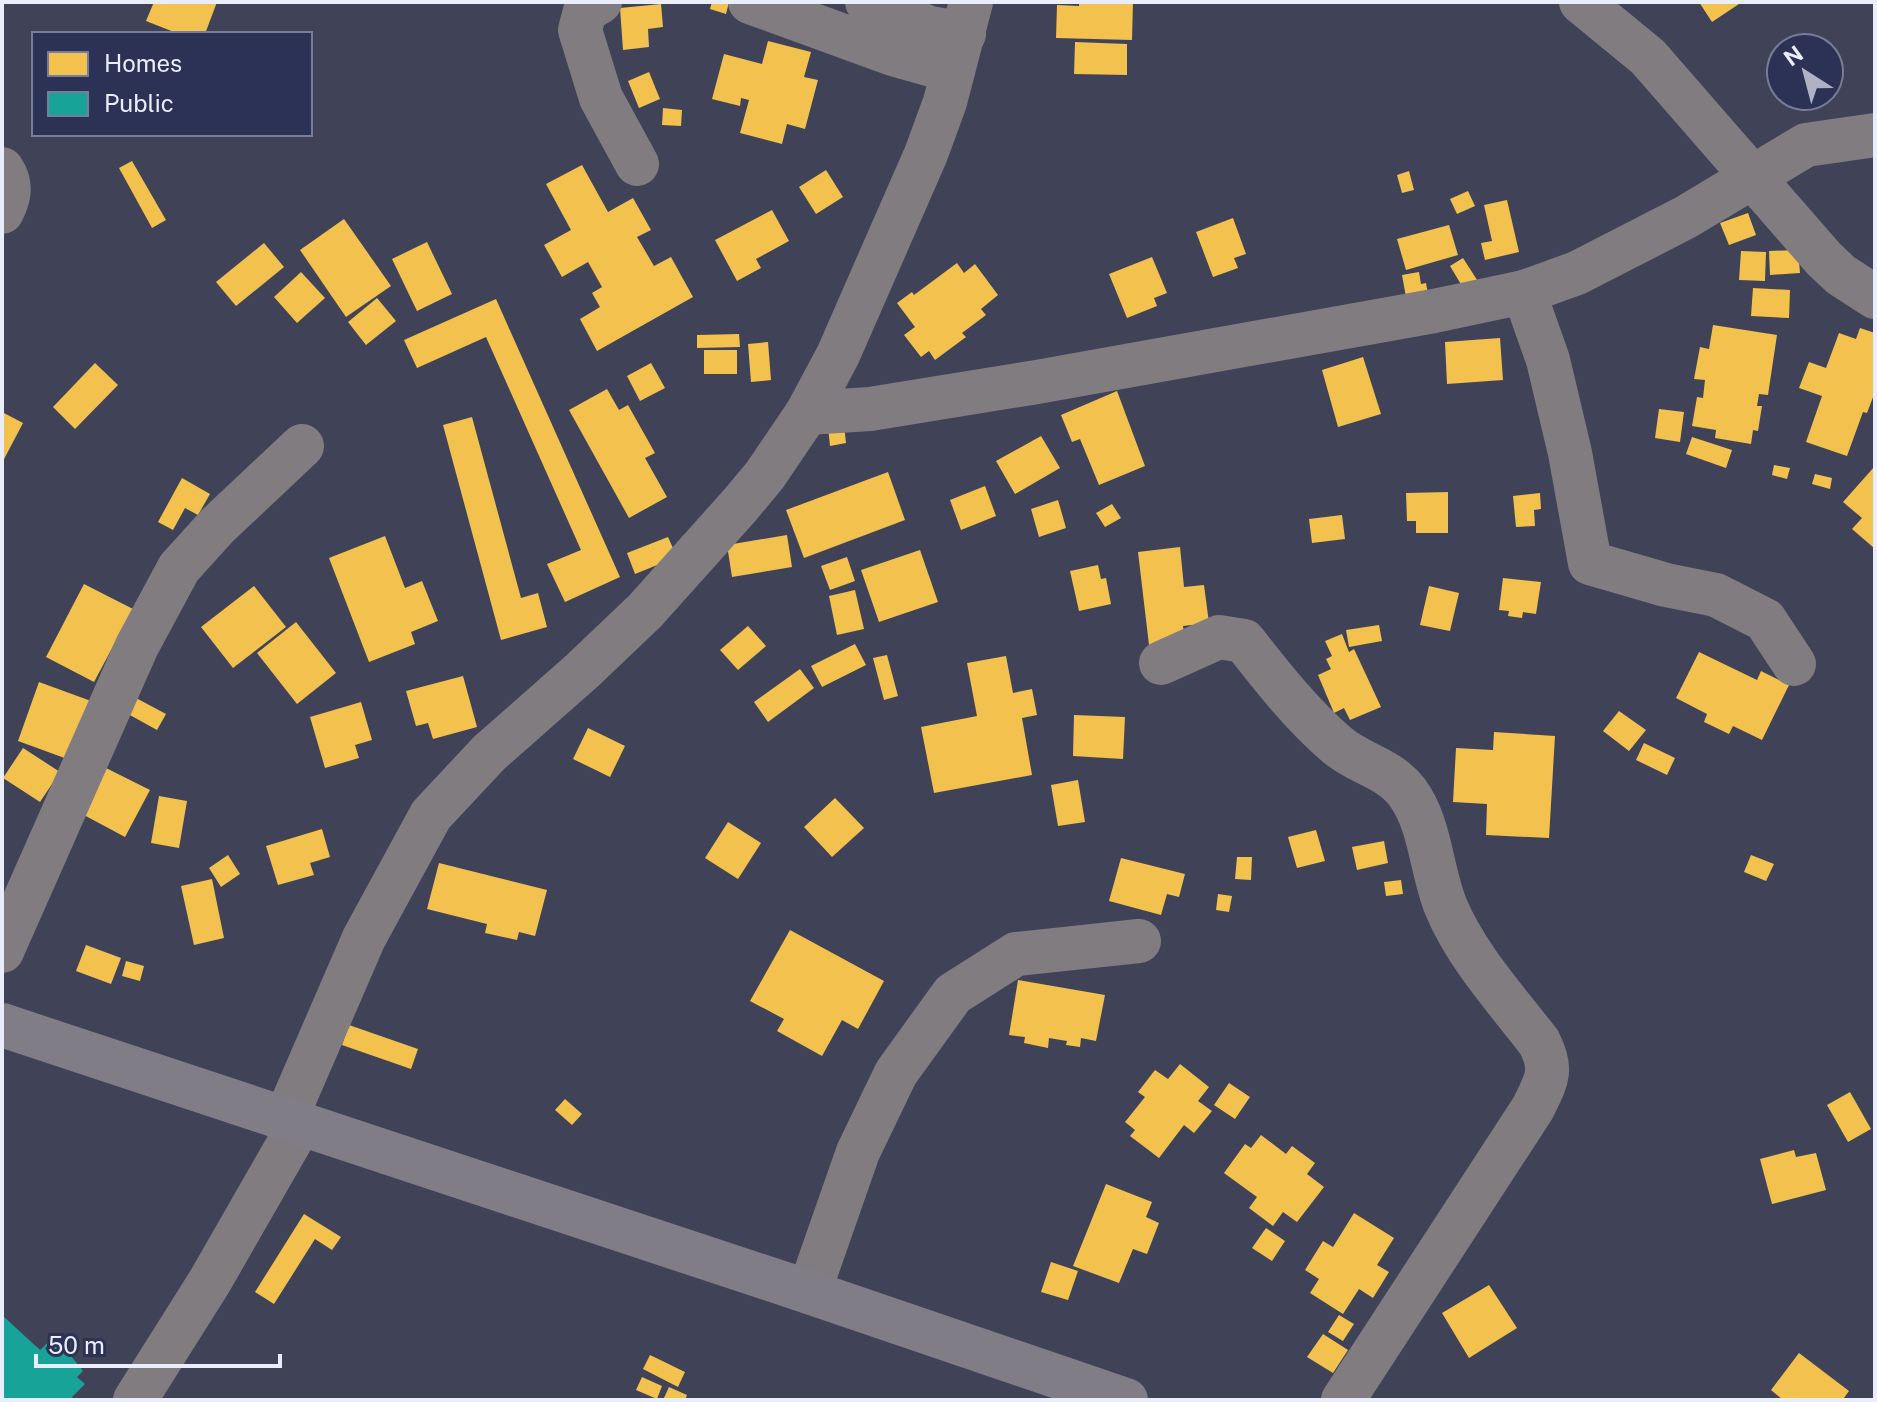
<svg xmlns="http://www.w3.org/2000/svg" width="1877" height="1402" font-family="'Public Sans',sans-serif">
<rect width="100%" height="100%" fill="#404358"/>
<!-- homes -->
<g fill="#f2c14e">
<polygon points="154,2 217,2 205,34 179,34 146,21"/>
<polygon points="712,2 729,2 726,14 710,9"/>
<polygon points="1079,2 1133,2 1132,40 1056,38 1057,5 1079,6"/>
<polygon points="1699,2 1742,2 1712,22"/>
<polygon points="661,4 663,27 648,29 649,47 623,50 620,8"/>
<polygon points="768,41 811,52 804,77 818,80 805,129 787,124 782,144 740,133 749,100 741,98 740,106 712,99 724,54 762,64"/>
<polygon points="1075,42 1127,44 1127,75 1074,74"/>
<polygon points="649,72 660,99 639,108 628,81"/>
<polygon points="663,108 682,110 681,126 662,125"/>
<polygon points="132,161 166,220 152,228 119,168"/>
<polygon points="582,165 608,212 633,198 651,230 637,237 654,266 671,257 693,297 597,351 580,319 600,307 592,293 602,287 588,262 562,277 544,245 571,230 546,184"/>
<polygon points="826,170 843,197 816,214 799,187"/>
<polygon points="1409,171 1414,190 1402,193 1397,175"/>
<polygon points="1468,191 1475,206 1457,214 1450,199"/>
<polygon points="1507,200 1519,252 1485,260 1481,243 1492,241 1484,205"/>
<polygon points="772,210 789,241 756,259 761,268 737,281 715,240"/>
<polygon points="1748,213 1756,235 1729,245 1720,223"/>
<polygon points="1233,218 1246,254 1234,258 1238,268 1213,277 1196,232"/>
<polygon points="344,219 391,286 346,317 300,250"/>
<polygon points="1449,225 1458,255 1406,270 1397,239"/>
<polygon points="427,242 452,294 417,311 392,259"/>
<polygon points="264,243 284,267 236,306 216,282"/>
<polygon points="1798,250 1800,273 1770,275 1769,251"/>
<polygon points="1741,251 1766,252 1765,281 1739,280"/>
<polygon points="1152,257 1167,293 1154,298 1157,306 1127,318 1109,274"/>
<polygon points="1463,258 1479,283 1465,291 1450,266"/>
<polygon points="957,263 964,273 975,264 998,295 981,309 986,315 962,333 966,337 935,360 929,351 921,357 904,335 915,327 897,303 912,292 914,295"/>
<polygon points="301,272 325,298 297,323 274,297"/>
<polygon points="1419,272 1421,284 1426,283 1428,294 1406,297 1402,275"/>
<polygon points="1753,288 1790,290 1789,318 1751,316"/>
<polygon points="377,298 396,321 366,345 348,322"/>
<polygon points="496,299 620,577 565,602 547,564 581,550 486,337 417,368 404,340"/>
<polygon points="1713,325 1777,335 1768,395 1759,394 1757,406 1762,406 1758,431 1753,430 1751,444 1715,438 1716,430 1692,426 1697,397 1703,398 1705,380 1694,379 1700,347 1709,349"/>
<polygon points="1860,328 1875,333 1875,392 1867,413 1863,412 1847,456 1806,442 1822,396 1799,388 1809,362 1826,368 1839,333 1856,339"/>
<polygon points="739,334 740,347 697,348 697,335"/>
<polygon points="1500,338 1503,380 1447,384 1445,342"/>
<polygon points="768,342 771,380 751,382 748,344"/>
<rect x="704" y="350" width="33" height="24"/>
<polygon points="1363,357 1381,414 1338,427 1322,370"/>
<polygon points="95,363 118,385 75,429 53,407"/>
<polygon points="651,363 665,388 640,401 627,376"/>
<polygon points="607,389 619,410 628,405 655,453 645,458 667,497 629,518 569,410"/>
<polygon points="1117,391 1145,466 1099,485 1080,439 1072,442 1061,415"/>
<polygon points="1659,409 1684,412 1680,442 1655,438"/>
<polygon points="2,412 23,423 2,463"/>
<polygon points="472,417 521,598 538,593 547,627 501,640 443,425"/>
<polygon points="844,425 846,443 830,446 828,427"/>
<polygon points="1041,436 1060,468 1015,494 996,461"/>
<polygon points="1692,437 1732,450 1726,468 1686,454"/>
<polygon points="1774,465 1790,468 1787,479 1772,475"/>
<polygon points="1875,466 1875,546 1874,548 1852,529 1862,518 1843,502"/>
<polygon points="888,472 905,520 804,558 786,510"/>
<polygon points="1815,474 1832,478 1830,489 1812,484"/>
<polygon points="182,478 210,494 198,515 185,508 173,530 158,522"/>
<polygon points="985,486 996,516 961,530 950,500"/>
<polygon points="1448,492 1448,533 1416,533 1416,521 1407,521 1406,493"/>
<polygon points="1540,493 1541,509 1534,510 1535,526 1516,527 1513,496"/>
<polygon points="1058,500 1066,528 1039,537 1031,509"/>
<polygon points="1112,504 1121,518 1105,527 1096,513"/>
<polygon points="1342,515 1345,539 1312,543 1309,519"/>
<polygon points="787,535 792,567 732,577 727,545"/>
<polygon points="385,536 405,588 422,581 438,621 411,632 415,644 369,662 329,558"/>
<polygon points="668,537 677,557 635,574 627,553"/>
<polygon points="1180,547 1184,587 1204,585 1209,623 1183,626 1185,640 1149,645 1138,552"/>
<polygon points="920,550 938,602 879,622 861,570"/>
<polygon points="847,557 855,581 830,590 821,566"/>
<polygon points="1098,565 1101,579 1106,578 1111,604 1079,611 1070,571"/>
<polygon points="1503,578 1541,582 1536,614 1523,612 1522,618 1508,616 1509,611 1499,610"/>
<polygon points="84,584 133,609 94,682 46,657"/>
<polygon points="254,586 286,627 233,668 201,627"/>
<polygon points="1429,586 1459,593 1450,631 1420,625"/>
<polygon points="855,590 864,629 837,635 829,596"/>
<polygon points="296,622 336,673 297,704 257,653"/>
<polygon points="1379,625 1382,641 1349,647 1346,630"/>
<polygon points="748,626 766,646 738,670 720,650"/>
<polygon points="1342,634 1349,652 1354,649 1381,707 1350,720 1344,708 1334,713 1318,675 1331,669 1326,659 1332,656 1325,641"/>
<polygon points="855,644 866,665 822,687 811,666"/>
<polygon points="1699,652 1757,680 1761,671 1789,685 1762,740 1733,726 1729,734 1704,722 1707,714 1676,698"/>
<polygon points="887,655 898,696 884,700 873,658"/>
<polygon points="1006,656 1013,693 1032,689 1037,715 1022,718 1032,775 934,793 921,727 977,716 967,663"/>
<polygon points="800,669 814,688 768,722 754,702"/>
<polygon points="463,676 477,727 433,739 428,723 416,726 406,691"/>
<polygon points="39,682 91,701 70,760 18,741"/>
<polygon points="136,698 166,714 157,730 128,714"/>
<polygon points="361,702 372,740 355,745 359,758 325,768 310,717"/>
<polygon points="1619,711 1646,730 1629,751 1603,731"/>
<polygon points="1074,715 1125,717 1123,759 1073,756"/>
<polygon points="588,728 625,746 610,777 573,759"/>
<polygon points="1494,732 1555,736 1549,838 1486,835 1487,804 1453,802 1456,748 1493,750"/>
<polygon points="1644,743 1675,758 1667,775 1636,760"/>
<polygon points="23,748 60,772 40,802 3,778"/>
<polygon points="106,768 150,790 125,837 82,814"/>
<polygon points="1078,780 1085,822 1058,826 1051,785"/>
<polygon points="159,796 187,801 179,848 151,843"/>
<polygon points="835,798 864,828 832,857 804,827"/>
<polygon points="728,822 761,843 738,879 705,858"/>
<polygon points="322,829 330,857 310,863 314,875 278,885 266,846"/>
<polygon points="1316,830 1325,861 1297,868 1288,837"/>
<polygon points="1384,841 1388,863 1357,870 1352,847"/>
<polygon points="228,855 240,874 221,887 209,868"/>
<polygon points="1751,855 1774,864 1766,881 1744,872"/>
<polygon points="1237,857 1252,857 1251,880 1235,879"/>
<polygon points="1121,858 1185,874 1179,897 1167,894 1161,915 1109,901"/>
<polygon points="439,863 547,890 535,936 519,932 517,940 485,933 487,924 427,909"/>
<polygon points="212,879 224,938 194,945 181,886"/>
<polygon points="1401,880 1403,894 1386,896 1384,882"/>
<polygon points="1218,894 1232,896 1229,912 1216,910"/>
<polygon points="790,930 884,981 858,1029 842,1020 822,1056 777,1031 784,1019 750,1001"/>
<polygon points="86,945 121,958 111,984 76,971"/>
<polygon points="126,961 144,966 140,981 122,976"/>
<polygon points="1018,980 1105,995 1096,1041 1081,1038 1080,1047 1066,1045 1067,1041 1049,1038 1048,1048 1024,1043 1025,1037 1009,1035"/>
<polygon points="349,1025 418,1049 411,1069 342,1045"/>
<polygon points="1180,1064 1209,1087 1198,1101 1212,1111 1194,1133 1184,1125 1159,1158 1130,1136 1135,1130 1125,1122 1145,1097 1138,1092 1155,1070 1168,1079"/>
<polygon points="1229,1083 1250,1097 1235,1119 1214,1105"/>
<polygon points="1850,1092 1871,1129 1848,1142 1827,1105"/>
<polygon points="565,1099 582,1114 572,1125 555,1110"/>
<polygon points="1261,1135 1286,1154 1292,1146 1315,1163 1307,1174 1324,1187 1297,1222 1283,1212 1273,1226 1249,1208 1257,1197 1224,1173 1245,1144 1251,1148"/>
<polygon points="1794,1150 1796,1157 1816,1153 1826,1190 1772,1204 1760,1159"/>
<polygon points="1106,1184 1152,1202 1146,1217 1159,1223 1147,1254 1133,1249 1119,1283 1073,1266"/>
<polygon points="1354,1213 1394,1238 1377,1265 1389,1272 1373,1298 1359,1289 1343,1314 1310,1293 1319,1279 1305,1270 1323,1241 1333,1247"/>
<polygon points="304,1214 341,1237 332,1250 315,1239 274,1304 255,1292"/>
<polygon points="1266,1228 1285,1241 1272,1261 1252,1248"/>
<polygon points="1051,1262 1078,1271 1068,1300 1041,1292"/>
<polygon points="1489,1285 1517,1328 1469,1358 1442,1313"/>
<polygon points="1339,1315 1354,1324 1343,1341 1328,1332"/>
<polygon points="1323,1334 1348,1350 1333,1373 1307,1357"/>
<polygon points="1799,1353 1849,1391 1844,1398 1847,1400 1783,1400 1771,1390"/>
<polygon points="650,1355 685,1372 678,1387 643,1369"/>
<polygon points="642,1377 662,1386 657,1399 636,1390"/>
<polygon points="669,1387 687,1395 685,1400 663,1400"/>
</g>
<!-- public -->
<polygon fill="#17a398" points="2,1315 40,1350 55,1336 83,1371 77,1377 85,1384 72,1397 75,1400 2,1400"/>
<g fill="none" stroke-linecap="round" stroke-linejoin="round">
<!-- minor -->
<g stroke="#817c80" stroke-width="44">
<polyline points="600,2 585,11 580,30 601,98 637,164"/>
<polyline points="750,2 893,54 953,71"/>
<polyline points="867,2 930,28 964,34"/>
<polyline points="1581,2 1648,57 1824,259 1841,275 1875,297"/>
<path d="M2 169C12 184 10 196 2 212"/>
<polyline points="1524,292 1548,360 1570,453 1590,563 1666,585 1716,595 1765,620 1794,664"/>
<polyline points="807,413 870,409 1037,382 1434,311 1524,292 1577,273 1686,217 1806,145 1875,135"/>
<path d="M1161 663 1219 637 1244 641C1272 677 1302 715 1337 745 1359 764 1389 768 1407 792 1431 824 1431 871 1446 907 1467 957 1506 999 1539 1042 1554 1071 1546 1081 1533 1108L1343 1400"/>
<polyline points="2,951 137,646 179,568 217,526 302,446"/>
<polyline points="286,1118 364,938 431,815 489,753 582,671 645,611 740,505 765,475 807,413 838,355 926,154 945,102 971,2"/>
<polyline points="809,1292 858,1152 896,1073 953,994 1016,954 1139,941"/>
<polyline points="135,1400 210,1281 300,1124"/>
</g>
<!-- major -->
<polyline stroke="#817d86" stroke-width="44" points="2,1025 809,1292 1126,1400"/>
</g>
<!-- border -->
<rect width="1877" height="1402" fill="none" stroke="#eaedfc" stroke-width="8"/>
<!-- legend -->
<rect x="32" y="32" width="280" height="104" fill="#2b3256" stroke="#777d98" stroke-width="2"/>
<rect x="48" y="52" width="40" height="24" fill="#f2c14e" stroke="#777d98" stroke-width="2"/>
<text x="104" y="72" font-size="24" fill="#eaedfc">Homes</text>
<rect x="48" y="92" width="40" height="24" fill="#17a398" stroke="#777d98" stroke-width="2"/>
<text x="104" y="112" font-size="24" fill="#eaedfc">Public</text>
<!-- north arrow -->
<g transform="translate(1805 72) rotate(324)"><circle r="38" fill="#2b3256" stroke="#777d98" stroke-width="2"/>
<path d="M0-6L14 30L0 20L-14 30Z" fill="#aeb2c3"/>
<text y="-12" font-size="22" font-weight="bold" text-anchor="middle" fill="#eaedfc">N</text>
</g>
<!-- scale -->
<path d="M36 1354v12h244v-12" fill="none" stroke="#eaedfc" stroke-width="4"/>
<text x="48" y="1354" font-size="24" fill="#eaedfc" stroke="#2b3256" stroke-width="6" paint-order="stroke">50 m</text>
</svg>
